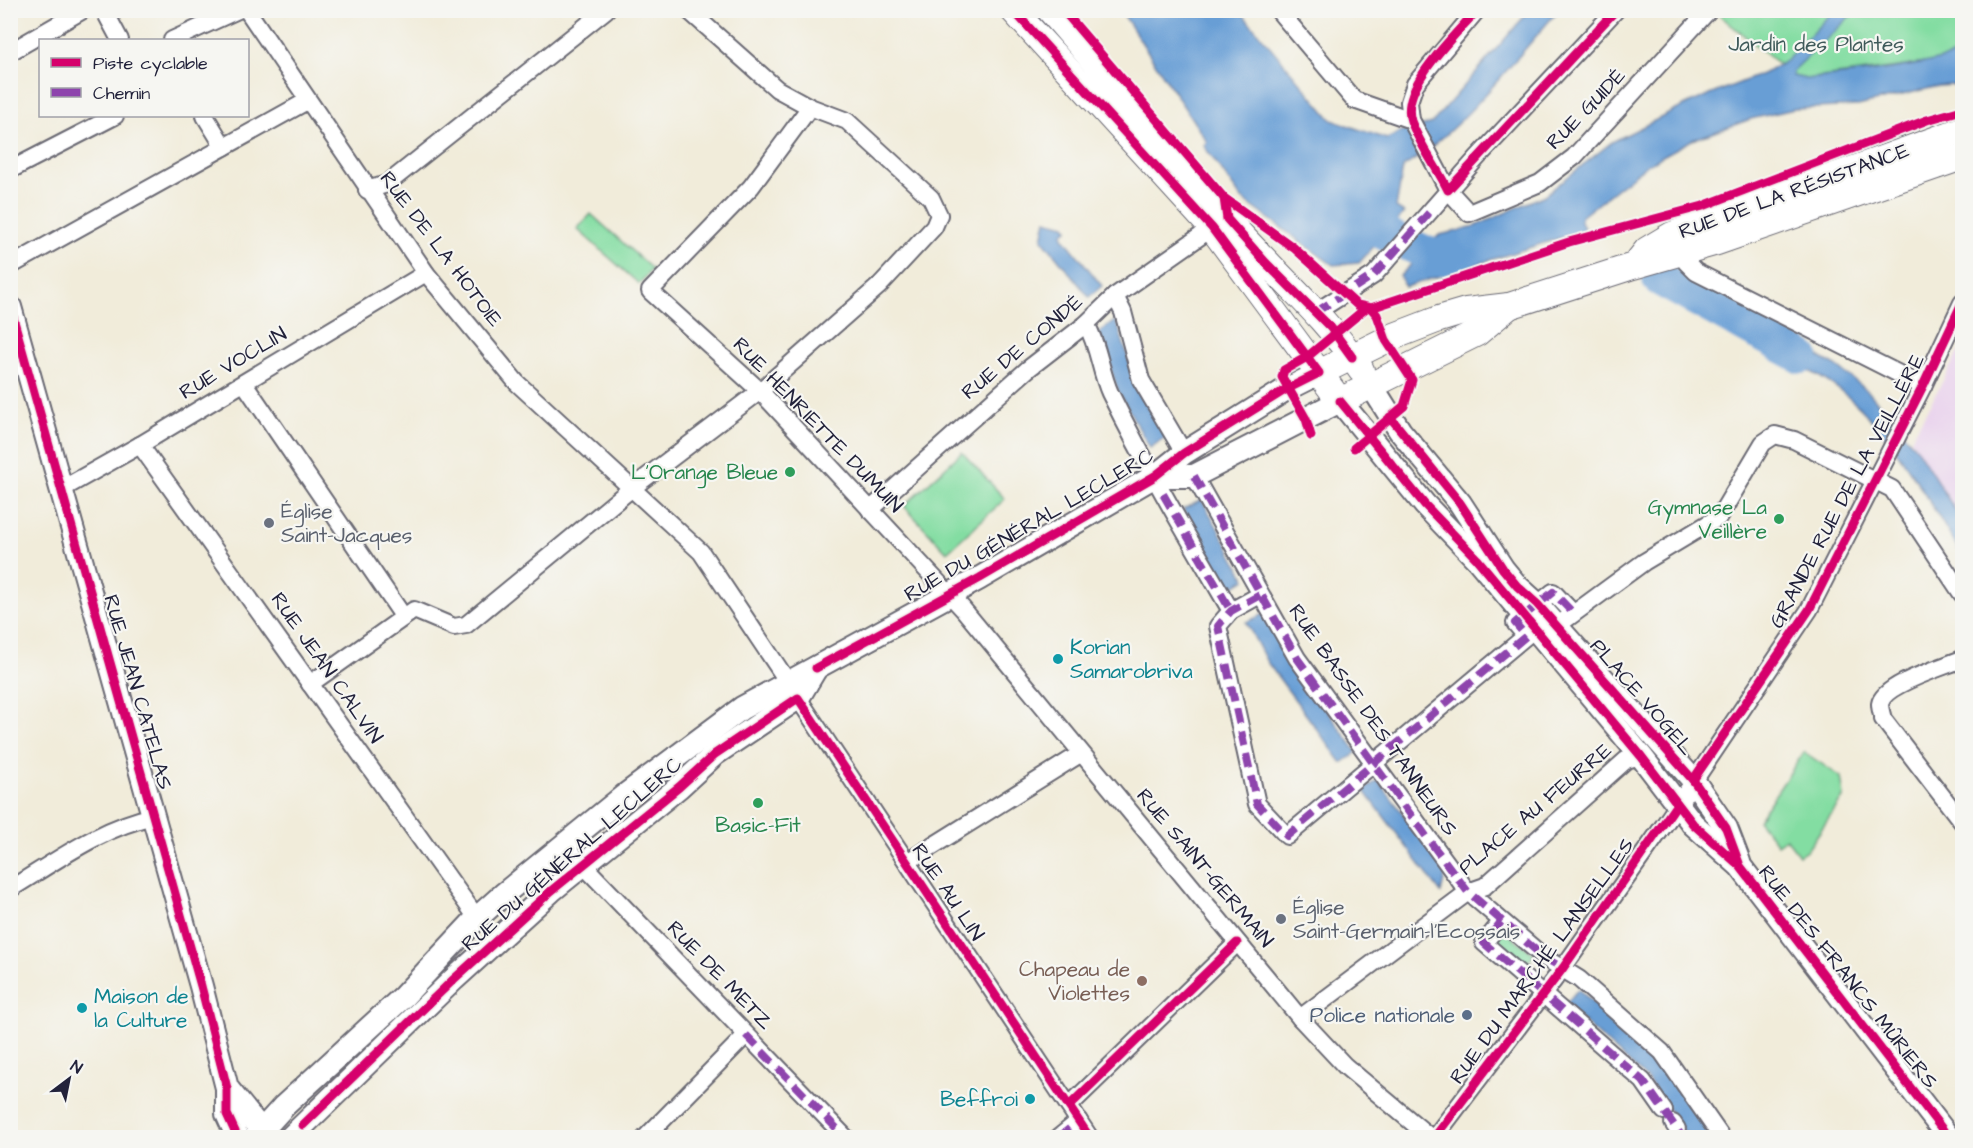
<svg xmlns="http://www.w3.org/2000/svg" width="1973" height="1148" font-family="'Architects Daughter',sans-serif">
<rect width="100%" height="100%" fill="#f6f6f2"/>
<filter id="ink" filterUnits="userSpaceOnUse"><feTurbulence type="fractalNoise" baseFrequency=".0167" numOctaves="2"/><feDisplacementMap in="SourceGraphic" scale="12" xChannelSelector="R" yChannelSelector="G"/><feConvolveMatrix kernelMatrix="1 2 1 2 8 2 1 2 1" color-interpolation-filters="sRGB"/></filter>
<filter id="wash" filterUnits="userSpaceOnUse"><feTurbulence type="fractalNoise" baseFrequency=".008" numOctaves="4" result="noise"/><feDisplacementMap in="SourceGraphic" scale="24" xChannelSelector="R" yChannelSelector="G"/><feGaussianBlur stdDeviation="1.35" result="paint"/><feColorMatrix in="noise" values="0 0 0 0 0 0 0 0 0 0 0 0 0 0 0 0 0 1.4 0 .05"/><feComposite in="paint" operator="in"/></filter>
<g filter="url(#wash)">
<rect width="100%" height="100%" fill="#f1ecda"/>
<!-- built -->
<polygon fill="#e9d2ed" points="1962,346 1962,522 1911,439"/>
<!-- green -->
<g fill="#83dda2" stroke="#52806e" stroke-width="1.5">
<polygon points="1721,10 1962,11 1962,53 1928,63 1806,79 1793,76 1718,14"/>
<polygon points="591,214 652,269 639,284 577,229"/>
<polygon points="962,452 1005,499 947,552 904,506"/>
<polygon points="1804,752 1841,777 1844,796 1808,849 1799,855 1786,838 1777,844 1758,820"/>
<polygon points="1501,928 1534,954 1523,968 1490,942"/>
</g>
<!-- water -->
<g fill="#679ed5" stroke="#446088" stroke-width="1.5">
<path d="M1121 11H1240L1332 120 1387 139 1401 132 1432 123 1529 11H1558C1515 59 1458 135 1403 167L1396 208 1404 213 1359 263 1333 265 1242 199 1206 149 1204 145 1207 142Z"/>
<path d="M1833 11H1856L1793 71V76L1806 79C1859 73 1912 69 1962 53V88L1953 85 1939 86 1858 106 1794 109 1751 119 1692 140 1648 164 1581 217V222L1585 230 1405 287 1400 276 1439 235 1471 228 1545 195 1612 142 1692 102 1769 71 1787 60Z"/>
<polygon points="1046,220 1065,225 1068,229 1063,233 1063,237 1102,286 1089,297 1042,239"/>
<polygon points="1665,276 1743,317 1735,332 1650,285"/>
<polygon points="1116,320 1136,383 1166,437 1150,448 1118,391 1099,333"/>
<path d="M1766 328 1836 366 1868 391 1917 449 1962 521V555C1927 499 1889 425 1834 386 1810 369 1783 357 1757 344Z"/>
<polygon points="1202,500 1246,579 1228,590 1183,509"/>
<polygon points="1264,614 1281,647 1357,752 1342,763 1267,662 1246,622"/>
<polygon points="1378,780 1446,872 1441,893 1364,790"/>
<polygon points="1578,989 1660,1064 1713,1137 1688,1137 1647,1079 1565,1005"/>
</g>
<g fill="none" stroke-linecap="round" stroke-linejoin="round">
<!-- river -->
<g stroke="#679ed5" stroke-width="34">
<polyline points="1360,197 1379,231 1440,259 1468,249"/>
<polyline points="1659,279 1802,357"/>
</g>
</g>
</g>
<g filter="url(#ink)">
<g fill="none" stroke-linecap="round" stroke-linejoin="round">
<!-- street casing -->
<g stroke="#6a6973" stroke-width="20">
<g id="street">
<polyline points="104,10 120,40"/>
<polyline points="247,10 426,273 517,383 701,552 788,682"/>
<polyline points="1278,10 1354,100 1411,120"/>
<polyline points="1477,10 1415,84 1409,102 1411,120 1448,190 1469,213 1540,183 1574,157 1709,10"/>
<polyline points="172,40 238,10"/>
<polyline points="10,52 83,10"/>
<polyline points="810,107 751,187 650,291 760,391 963,609 1300,1018 1345,1066 1431,1138"/>
<polyline points="205,116 224,147"/>
<polyline points="10,170 115,116"/>
<polyline points="367,190 387,184 606,10"/>
<polyline points="1682,253 1686,262 1696,272 1923,386"/>
<polyline points="10,266 307,101"/>
<polyline points="1115,296 1123,312 1141,380 1184,453"/>
<polyline points="1316,312 1374,275 1477,158 1616,10"/>
<path d="M1086 324C1099 346 1100 371 1110 393 1147 468 1189 539 1231 611"/>
<polyline points="244,383 403,616"/>
<polyline points="140,445 477,918"/>
<polyline points="1194,476 1297,658 1468,892 1545,958 1579,979 1662,1052 1722,1138"/>
<polyline points="62,489 140,445 426,273"/>
<polyline points="870,510 1028,369 1086,324 1115,296 1212,228"/>
<polyline points="1260,595 1231,611 1218,626 1257,804 1287,836 1526,636 1515,623 1553,592 1573,613"/>
<polyline points="1565,620 1644,562 1719,517 1763,443 1775,435 1794,440 1892,489 1962,594"/>
<path d="M1962 659C1944 667 1883 684 1880 704 1880 709 1882 715 1883 719L1962 822"/>
<polyline points="310,684 414,610 454,627 466,625 632,488 760,391 879,286 934,227 939,215 931,198 847,121 810,107 777,89 688,10"/>
<polyline points="798,698 1090,1138"/>
<polyline points="563,844 846,1138"/>
<polyline points="907,862 1080,754"/>
<path d="M10 889C56 861 102 827 154 816"/>
<polyline points="1501,922 1484,943 1643,1081 1664,1111"/>
<polyline points="1300,1018 1468,892 1485,886 1626,760 1641,756"/>
<polyline points="1069,1106 1237,943"/>
<polyline points="1673,1123 1677,1129"/>
<polyline points="645,1138 746,1035"/>
<polyline points="1058,1138 1079,1121"/>
<polyline points="1434,1138 1563,968 1669,818 1809,610 1923,386 1962,303"/>
</g>
</g>
<!-- secondary casing -->
<g stroke="#6a6973" stroke-width="26">
<g id="secondary">
<polyline points="10,307 201,986 227,1088 227,1114 238,1138"/>
<polyline points="1371,385 1400,431 1460,503 1503,569 1517,586 1537,604 1693,780 1726,828 1739,862"/>
<polyline points="1155,476 1194,476 1340,401 1425,505 1477,559 1641,756 1693,824 1740,866 1949,1138"/>
<polyline points="227,1088 262,1131"/>
<polyline points="255,1138 284,1106 404,996 477,918 505,893 624,796 742,708 980,578 1155,476 1184,453 1285,390 1319,373"/>
<polyline points="290,1138 454,979 551,891 679,787 715,754 798,698 816,668"/>
</g>
</g>
<!-- primary casing -->
<g stroke="#6a6973" stroke-width="28">
<g id="primary">
<polyline points="1013,10 1212,228 1340,401 1477,333 1509,306"/>
<path d="M1050 10C1112 80 1169 154 1230 223 1274 273 1324 314 1361 370"/>
<polyline points="1639,260 1647,250 1672,235 1962,130"/>
<polyline points="1319,373 1392,337 1439,319 1466,311 1509,306 1633,266 1717,242 1962,157"/>
</g>
</g>
<!-- street -->
<use href="#street" stroke="#fff" stroke-width="16"/>
<!-- secondary -->
<use href="#secondary" stroke="#fff" stroke-width="22"/>
<!-- primary -->
<use href="#primary" stroke="#fff" stroke-width="26"/>
<!-- quiet -->
<g stroke="#8e44ad" stroke-width="8" stroke-dasharray="15 8" stroke-linecap="butt">
<polyline points="1316,312 1374,275 1429,213"/>
<polyline points="1194,476 1297,658 1434,847 1468,892 1545,958 1563,968"/>
<polyline points="1163,494 1231,611"/>
<polyline points="1260,595 1231,611 1218,626 1257,804 1287,836 1526,636 1515,623 1553,592 1573,613"/>
<polyline points="1501,922 1484,943 1643,1081 1683,1138"/>
<polyline points="746,1035 846,1138"/>
<polyline points="1058,1138 1079,1121"/>
</g>
<!-- cycleway casing -->
<g stroke="#f6f6f2" stroke-width="13">
<g id="cycleway">
<polyline points="1063,10 1224,198 1294,248 1357,305 1371,308 1377,315 1386,340 1412,380 1404,406 1354,448"/>
<path d="M1477 10C1455 36 1399 86 1411 121 1420 145 1437 168 1448 190L1616 10"/>
<polyline points="1224,198 1227,219 1266,263 1331,328 1352,357"/>
<polyline points="10,307 201,986 227,1088 227,1114 238,1138"/>
<polyline points="1371,308 1569,242 1703,206 1927,120 1962,110"/>
<polyline points="1340,401 1425,505 1477,559 1641,756 1693,824 1740,866 1949,1138"/>
<polyline points="1390,417 1460,503 1503,569 1517,586 1537,604 1693,780 1726,828 1739,863"/>
<polyline points="1311,436 1306,419 1282,377 1284,370 1307,357 1365,309"/>
<polyline points="816,668 980,578 1155,476 1184,453 1285,390 1319,373 1212,228 1013,10"/>
<polyline points="1693,780 1809,610 1923,386 1962,303"/>
<polyline points="1069,1106 1237,943"/>
<polyline points="303,1125 454,979 551,891 679,787 715,754 798,698 1090,1138"/>
<polyline points="1434,1138 1563,968 1677,804"/>
</g>
</g>
<!-- cycleway -->
<use href="#cycleway" stroke="#d6006c" stroke-width="9"/>
</g>
</g>
<!-- markers -->
<g fill="#2e9e5b" stroke="#f6f6f2" stroke-width="2">
<circle cx="790" cy="472" r="6"/>
<circle cx="1779" cy="519" r="6"/>
<circle cx="758" cy="803" r="6"/>
</g>
<g fill="#6b7280" stroke="#f6f6f2" stroke-width="2">
<circle cx="269" cy="523" r="6"/>
<circle cx="1281" cy="919" r="6"/>
</g>
<g fill="#0f9aa8" stroke="#f6f6f2" stroke-width="2">
<circle cx="1058" cy="659" r="6"/>
<circle cx="82" cy="1008" r="6"/>
<circle cx="1030" cy="1099" r="6"/>
</g>
<circle fill="#8d6e63" stroke="#f6f6f2" stroke-width="2" cx="1142" cy="981" r="6"/>
<circle fill="#5c6f8a" stroke="#f6f6f2" stroke-width="2" cx="1467" cy="1015" r="6"/>
<g text-anchor="middle" dominant-baseline="central" stroke-width="4.5" stroke-linejoin="round" paint-order="stroke">
<!-- park labels -->
<g font-size="21" fill="#3f5a5a" stroke="#f6f6f2">
<text x="1816" y="44">Jardin des Plantes</text>
</g>
<!-- street labels -->
<g font-size="21" fill="#22223b" stroke="#f6f6f2">
<text transform="translate(1586 109) rotate(-46)">RUE GUIDÉ</text>
<text transform="translate(1794 191) rotate(-20)">RUE DE LA RÉSISTANCE</text>
<text transform="translate(441 249) rotate(53)">RUE DE LA HOTOIE</text>
<text transform="translate(1022 347) rotate(-40)">RUE DE CONDÉ</text>
<text transform="translate(233 363) rotate(-31)">RUE VOCLIN</text>
<text transform="translate(818 425) rotate(46)">RUE HENRIETTE DUMUIN</text>
<text transform="translate(1847 491) rotate(-62)">GRANDE RUE DE LA VEILLÈRE</text>
<text transform="translate(1029 525) rotate(-30)">RUE DU GÉNÉRAL LECLERC</text>
<text transform="translate(327 668) rotate(55)">RUE JEAN CALVIN</text>
<text transform="translate(138 692) rotate(74)">RUE JEAN CATELAS</text>
<text transform="translate(1642 697) rotate(49)">PLACE VOGEL</text>
<text transform="translate(1373 720) rotate(55)">RUE BASSE DES TANNEURS</text>
<text transform="translate(1535 809) rotate(-40)">PLACE AU FEURRE</text>
<text transform="translate(572 854) rotate(-41)">RUE DU GÉNÉRAL LECLERC</text>
<text transform="translate(1205 868) rotate(50)">RUE SAINT-GERMAIN</text>
<text transform="translate(948 892) rotate(56)">RUE AU LIN</text>
<text transform="translate(1542 961) rotate(-54)">RUE DU MARCHÉ LANSELLES</text>
<text transform="translate(720 975) rotate(46)">RUE DE METZ</text>
<text transform="translate(1848 977) rotate(52)">RUE DES FRANCS MÛRIERS</text>
</g>
<!-- leisure labels -->
<g font-size="21" fill="#27864d" stroke="#f6f6f2" text-anchor="end">
<text x="778" y="472">L'Orange Bleue</text>
<text x="1767" y="507">Gymnase La<tspan x="1767" dy="24">Veillère</tspan></text>
<text x="758" y="825" text-anchor="middle">Basic-Fit</text>
</g>
<!-- worship labels -->
<g font-size="21" fill="#5b616d" stroke="#f6f6f2" text-anchor="start">
<text x="281" y="511">Église<tspan x="281" dy="24">Saint-Jacques</tspan></text>
<text x="1293" y="907">Église<tspan x="1293" dy="24">Saint-Germain-l'Ecossais</tspan></text>
</g>
<!-- culture labels -->
<g font-size="21" fill="#0d838f" stroke="#f6f6f2" text-anchor="start">
<text x="1070" y="647">Korian<tspan x="1070" dy="24">Samarobriva</tspan></text>
<text x="94" y="996">Maison de<tspan x="94" dy="24">la Culture</tspan></text>
<text x="1018" y="1099" text-anchor="end">Beffroi</text>
</g>
<!-- education labels -->
<g font-size="21" fill="#785e54" stroke="#f6f6f2" text-anchor="end">
<text x="1130" y="969">Chapeau de<tspan x="1130" dy="24">Violettes</tspan></text>
</g>
<!-- service labels -->
<g font-size="21" fill="#4e5e75" stroke="#f6f6f2" text-anchor="end">
<text x="1455" y="1015">Police nationale</text>
</g>
</g>
<!-- margin -->
<rect width="1973" height="1148" fill="none" stroke="#f6f6f2" stroke-width="36"/>
<!-- legend -->
<rect x="39" y="39" width="210" height="78" fill="#f6f6f2" stroke="#a1a1a9" stroke-width="1.5"/>
<rect x="51" y="58" width="30" height="9" fill="#d6006c" stroke="#a1a1a9" stroke-width="1.5"/>
<text x="93" y="69" font-size="18" fill="#22223b">Piste cyclable</text>
<rect x="51" y="88" width="30" height="9" fill="#8e44ad" stroke="#a1a1a9" stroke-width="1.5"/>
<text x="93" y="99" font-size="18" fill="#22223b">Chemin</text>
<!-- north arrow -->
<g transform="translate(69 1079) rotate(32)" stroke="#f6f6f2" stroke-width="4.5" paint-order="stroke">
<path d="M0-4.5L10 22L0 15L-10 22Z" fill="#22223b"/>
<text y="-9" font-size="16" font-weight="bold" text-anchor="middle" fill="#22223b">N</text>
</g>
</svg>
